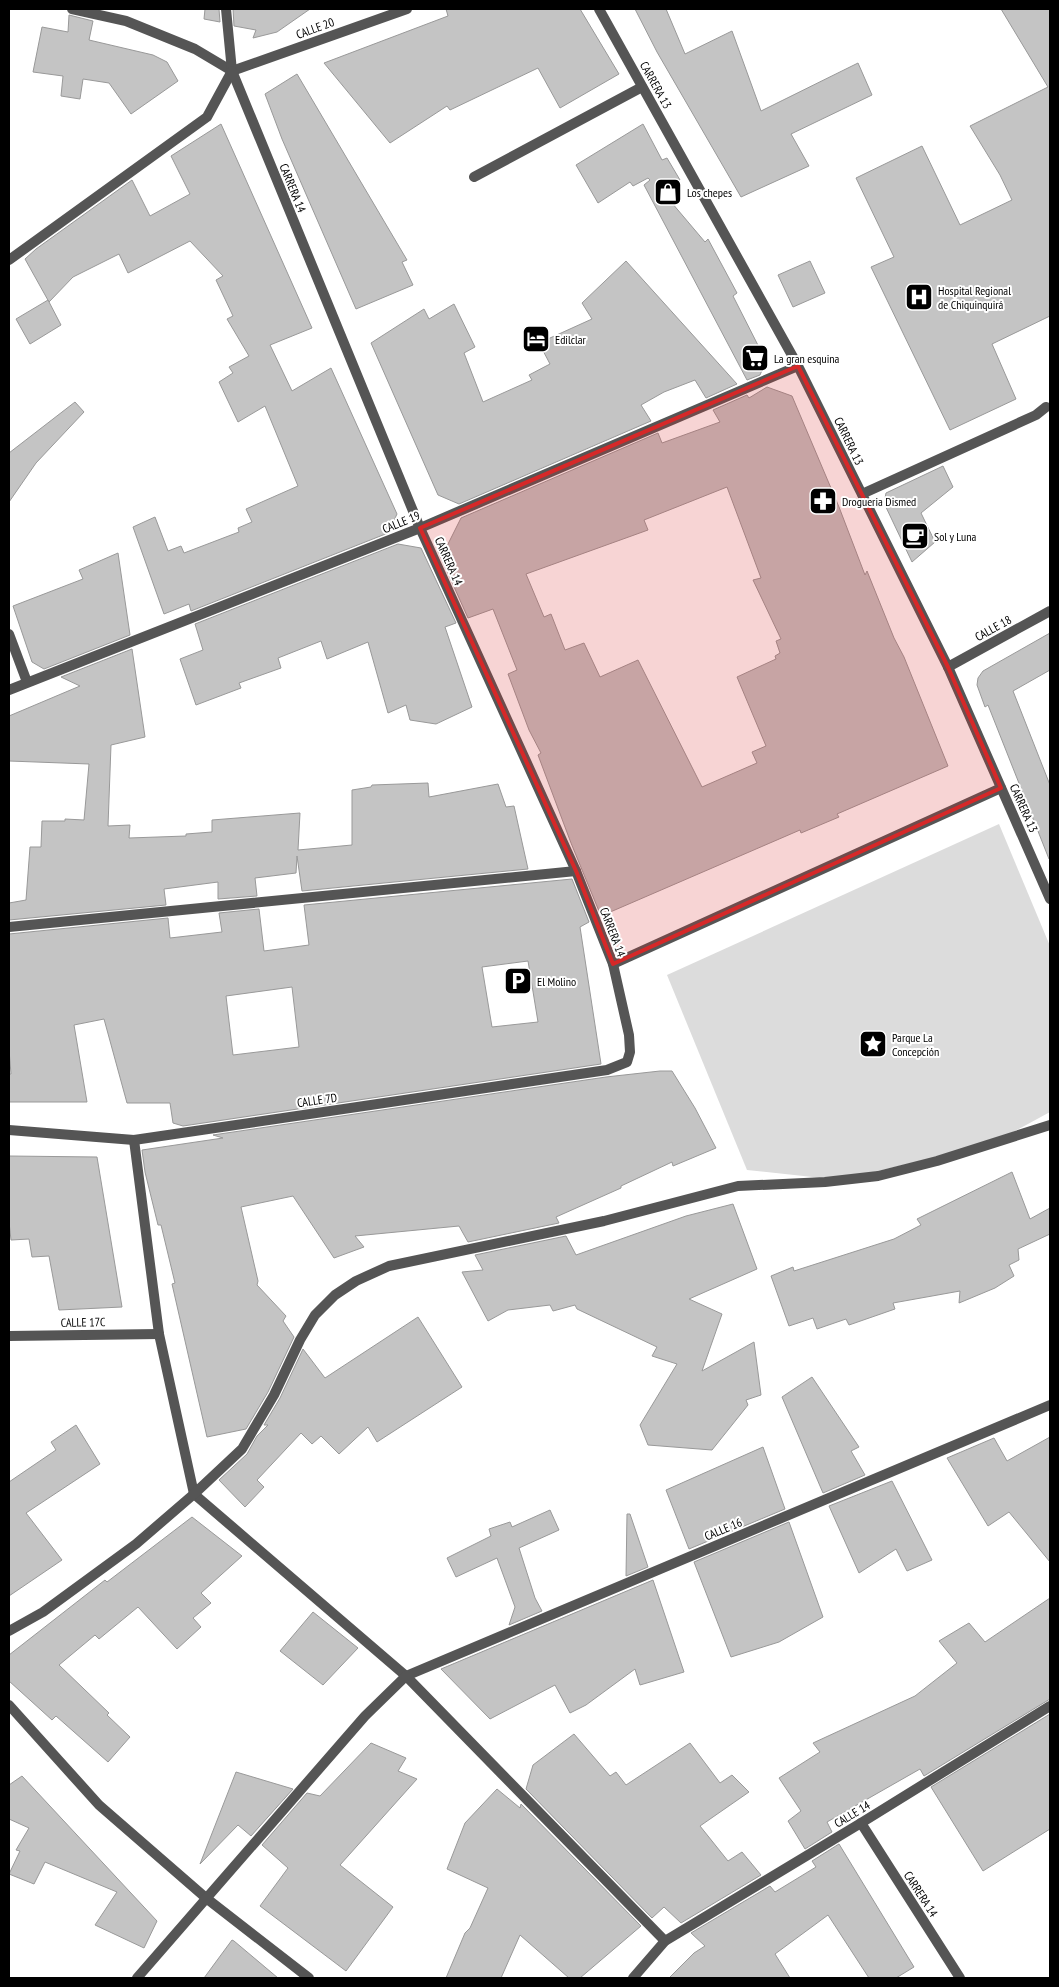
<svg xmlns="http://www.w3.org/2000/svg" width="1059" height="1987" font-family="'PT Sans Narrow',sans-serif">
<rect width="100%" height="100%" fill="#fff"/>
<!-- green -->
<polygon fill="#dcdcdc" points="999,824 1050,946 1050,1112 991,1144 840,1180 747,1170 667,975"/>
<!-- building -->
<g fill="#c4c4c4" stroke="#999" fill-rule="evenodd">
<polygon points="205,9 219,9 220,22 204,19"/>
<polygon points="233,9 310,9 277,32 253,38 256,30 234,26"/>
<polygon points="446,9 580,9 619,74 560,108 538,68 450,110 447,106 390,143 324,63 448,16"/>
<polygon points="635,9 666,9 685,54 732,31 761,111 858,63 872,95 791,134 809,166 741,197 657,52"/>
<polygon points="1001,9 1050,9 1050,316 992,344 1016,399 950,430 871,267 894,257 856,178 922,146 960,225 1012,200 1000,175 970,126 1048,87"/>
<polygon points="69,15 93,21 89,40 153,55 167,62 178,81 131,114 109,83 83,79 80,99 61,96 63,76 33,72 42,27 68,32"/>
<polygon points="297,74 407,260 402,262 413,285 356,309 282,139 265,94"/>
<polygon points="221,124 312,328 270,345 292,391 331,368 397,514 388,533 191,611 189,604 164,614 133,527 155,517 168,551 181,546 184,553 239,532 238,528 252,522 246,509 298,486 265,406 238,422 219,382 233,373 229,367 249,356 227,319 233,316 216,280 223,276 190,241 128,273 119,254 73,277 49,302 25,259 36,249 132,180 150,216 190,194 171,156"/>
<polygon points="643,124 662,160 667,158 680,180 661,190 705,242 708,239 737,293 733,296 766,361 760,375 747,380 644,185 650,180 648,178 633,186 630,182 598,203 576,165"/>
<polygon points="626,261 737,384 706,398 695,380 664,392 641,405 651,421 459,504 438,495 371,343 424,309 429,319 454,304 475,347 464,353 483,402 532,380 529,375 550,364 539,343 592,319 582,303"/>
<polygon points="810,261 825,293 793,307 778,275"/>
<polygon points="48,300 61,325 30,344 16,319"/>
<path d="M767 387 792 396 839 507 865 575 867 571 894 638 904 657 948 766 837 814 839 817 801 833 800 830 601 916 571 843 538 755 541 753 529 730 508 674 517 670 493 609 468 618 438 551 444 552 461 518 658 433 662 443 720 422 713 410 747 395 749 398ZM727 487 761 578 753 580 781 639 776 641 780 653 775 656 776 659 737 677 766 746 752 752 757 763 702 787 638 660 600 677 584 643 565 650 551 614 544 617 526 574 648 530 644 520Z"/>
<polygon points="75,402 84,412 36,463 9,502 9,453"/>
<polygon points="943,466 953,487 921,513 935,542 912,562 884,503 886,493"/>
<polygon points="398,544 421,548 456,623 445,627 472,707 436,724 410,720 406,705 388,713 368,642 327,659 321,641 278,658 281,668 239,683 241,688 196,705 180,659 203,650 195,624"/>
<polygon points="118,553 130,635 44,669 32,662 13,606 83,579 79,570"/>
<polygon points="1050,633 1050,670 1013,691 1050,785 1050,858 1049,859 988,705 985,707 977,685 978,678 983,671"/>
<polygon points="132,649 145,737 111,745 108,826 130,825 129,838 186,836 186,834 212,832 212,820 300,813 298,850 352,845 352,790 371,787 372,785 428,783 429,797 498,784 506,807 514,806 528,869 302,891 297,856 296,873 255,878 257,896 218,899 218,882 164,889 166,905 9,920 9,903 26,900 30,847 41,847 42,821 65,821 65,819 84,820 89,764 9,761 9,716 80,686 61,677"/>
<path d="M572 879 589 922 580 927 601 1064 183 1126 173 1123 170 1103H127L104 1019 74 1025 87 1102H9V1074H11L9 1050V934L168 918 170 938 222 932 219 913 259 909 264 951 309 945 304 905ZM528 961 538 1022 492 1027 482 967ZM292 987 299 1047 233 1055 226 996Z"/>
<polygon points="660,1071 672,1071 695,1108 716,1148 673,1166 672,1162 621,1186 621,1188 556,1217 559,1223 468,1242 459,1226 355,1236 364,1247 334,1258 293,1196 241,1207 258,1281 257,1285 286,1316 283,1321 294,1337 268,1392 246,1429 207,1437 172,1284 175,1283 161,1225 158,1225 145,1172 142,1150 223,1138 213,1135 606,1077"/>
<polygon points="9,1156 97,1157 122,1307 59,1310 49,1256 32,1257 29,1239 11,1240 9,1222"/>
<polygon points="1012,1172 1030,1219 1050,1208 1050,1234 1018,1249 1019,1260 1009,1265 1014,1276 995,1288 959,1303 960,1291 893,1303 895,1309 849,1325 846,1319 817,1329 813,1318 789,1326 771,1276 793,1267 794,1271 894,1239 921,1225 917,1219"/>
<polygon points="733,1204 757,1269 689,1299 722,1314 702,1371 754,1342 761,1395 746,1400 748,1405 712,1450 648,1445 640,1425 677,1364 652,1356 657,1347 577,1309 575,1305 553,1311 550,1305 508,1310 488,1321 462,1272 483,1270 475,1255 566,1236 576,1255 686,1216"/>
<polygon points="418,1317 462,1387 377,1442 368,1427 339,1454 321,1436 312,1444 301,1433 257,1480 264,1487 245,1507 219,1480 247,1454 257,1436 268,1425 264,1425 280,1398 303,1349 325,1378"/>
<polygon points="812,1377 859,1447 851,1451 865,1475 823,1493 782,1397"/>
<polygon points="76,1425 100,1464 26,1513 62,1560 9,1596 9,1482 56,1450 51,1442"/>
<polygon points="1050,1437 1050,1562 1009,1512 988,1526 947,1458 994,1438 1007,1461"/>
<polygon points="763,1447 785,1509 689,1549 666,1490"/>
<polygon points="892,1481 932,1560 907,1571 896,1549 859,1573 829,1506"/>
<polygon points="550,1510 559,1530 519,1548 535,1598 542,1611 509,1625 515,1607 497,1558 456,1577 447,1558 491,1536 489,1529 510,1522 512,1527"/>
<polygon points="627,1514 630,1514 648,1567 626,1576"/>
<polygon points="192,1517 242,1556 201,1593 211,1603 193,1618 201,1627 177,1649 138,1607 99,1639 95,1635 59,1665 109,1713 107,1715 130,1737 108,1762 56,1716 52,1720 9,1681 9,1655 105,1580 107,1582"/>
<polygon points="789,1522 823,1617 779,1642 731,1657 694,1562"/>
<polygon points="653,1580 684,1672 640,1685 635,1669 586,1705 570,1713 555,1685 490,1719 441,1669"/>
<polygon points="1050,1598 1050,1699 924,1776 920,1769 827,1822 832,1832 805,1849 788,1821 801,1811 779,1778 820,1752 813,1743 915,1696 957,1663 939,1641 969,1623 985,1642"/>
<polygon points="313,1612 358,1648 323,1685 280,1651"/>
<polygon points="1050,1714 1050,1829 983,1871 931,1787"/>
<polygon points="574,1734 610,1776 616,1772 626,1785 690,1743 720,1783 732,1775 749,1792 700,1826 728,1861 742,1852 761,1875 681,1923 664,1907 652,1918 526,1789 533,1765"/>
<polygon points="371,1743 406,1758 398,1771 417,1779 340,1865 393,1907 346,1971 260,1906 288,1868 262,1845 307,1793 320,1796"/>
<polygon points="236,1772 293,1789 251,1836 238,1825 200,1864"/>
<polygon points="22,1776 157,1921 144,1948 95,1925 117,1892 45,1862 34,1884 9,1874 20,1851 16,1850 29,1828 9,1819 9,1785"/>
<polygon points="497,1789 520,1808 521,1804 641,1926 580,1978 569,1978 520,1935 501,1978 446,1978 465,1933 470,1928 488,1888 447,1869 465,1823"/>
<polygon points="839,1844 914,1967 896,1978 869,1978 828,1915 775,1954 790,1978 669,1978 694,1953 705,1946 691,1933 770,1886 775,1892 816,1867 812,1861"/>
<polygon points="232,1940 234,1941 278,1978 204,1978"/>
</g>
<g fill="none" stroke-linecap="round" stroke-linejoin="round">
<!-- street -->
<g stroke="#555" stroke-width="10">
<polyline points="72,9 126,21 195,49 232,71"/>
<polyline points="599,9 798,366 948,667 1050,899"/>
<polyline points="232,71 407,9"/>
<polyline points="474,177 642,87"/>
<polyline points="9,260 207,117 232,71 226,9"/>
<polyline points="862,494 1036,415 1046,407"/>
<polyline points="9,634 27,682"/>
<polyline points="948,667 1050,611"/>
<polyline points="9,690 420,528 798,366"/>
<polyline points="9,927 576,871"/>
<polyline points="613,964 1001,788"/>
<polyline points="9,1130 134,1140 607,1070 627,1062 630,1052 629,1035 613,964 576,871 420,528 232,71"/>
<polyline points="134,1140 159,1334 194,1494 406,1676 665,1941"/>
<polyline points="9,1336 159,1334"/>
<polyline points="9,1631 43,1612 136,1544 194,1494 242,1449 274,1395 300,1340 315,1315 335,1295 356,1281 389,1266 604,1221 738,1186 825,1182 878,1176 937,1161 1050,1125"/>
<polyline points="9,1705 99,1805 206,1898 309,1978"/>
<polyline points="861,1823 960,1978"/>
<polyline points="137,1978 365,1716 406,1676 1050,1405"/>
<polyline points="633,1978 665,1941 861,1823 1050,1706"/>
</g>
</g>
<!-- marked area -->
<path fill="#d62828" fill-opacity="0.2" stroke="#d62828" stroke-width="4" stroke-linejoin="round" d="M798 366 948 667 1001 788 613 964 576 871 420 528Z"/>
<!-- icons -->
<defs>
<g id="shop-square" transform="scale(1.4375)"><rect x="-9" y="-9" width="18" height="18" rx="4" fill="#000" stroke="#fff"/><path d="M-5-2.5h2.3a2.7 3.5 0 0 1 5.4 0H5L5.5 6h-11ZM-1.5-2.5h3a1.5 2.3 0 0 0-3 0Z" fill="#fff"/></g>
<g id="hospital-square" transform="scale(1.4375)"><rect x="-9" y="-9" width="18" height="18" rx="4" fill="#000" stroke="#fff"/><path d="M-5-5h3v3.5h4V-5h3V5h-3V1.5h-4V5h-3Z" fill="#fff"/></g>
<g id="hotel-square" transform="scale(1.4375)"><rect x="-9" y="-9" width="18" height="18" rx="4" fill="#000" stroke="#fff"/><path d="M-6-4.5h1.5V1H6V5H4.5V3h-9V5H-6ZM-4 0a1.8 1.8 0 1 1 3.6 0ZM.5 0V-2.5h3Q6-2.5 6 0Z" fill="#fff"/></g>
<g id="supermarket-square" transform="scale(1.4375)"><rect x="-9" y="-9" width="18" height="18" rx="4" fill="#000" stroke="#fff"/><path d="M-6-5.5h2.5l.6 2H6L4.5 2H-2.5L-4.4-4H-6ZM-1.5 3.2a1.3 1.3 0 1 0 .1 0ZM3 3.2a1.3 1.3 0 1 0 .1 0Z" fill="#fff"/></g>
<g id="pharmacy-square" transform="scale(1.4375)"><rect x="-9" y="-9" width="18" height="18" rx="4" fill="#000" stroke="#fff"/><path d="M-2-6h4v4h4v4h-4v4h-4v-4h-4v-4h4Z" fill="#fff"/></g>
<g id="cafe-square" transform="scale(1.4375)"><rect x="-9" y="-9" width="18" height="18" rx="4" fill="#000" stroke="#fff"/><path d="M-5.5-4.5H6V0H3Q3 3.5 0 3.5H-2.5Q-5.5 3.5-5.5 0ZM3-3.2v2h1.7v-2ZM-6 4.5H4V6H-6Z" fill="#fff"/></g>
<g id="parking-square" transform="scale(1.4375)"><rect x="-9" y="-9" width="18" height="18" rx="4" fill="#000" stroke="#fff"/><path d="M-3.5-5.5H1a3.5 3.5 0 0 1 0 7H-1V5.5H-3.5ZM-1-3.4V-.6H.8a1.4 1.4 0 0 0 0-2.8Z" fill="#fff"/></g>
<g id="sight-square" transform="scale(1.4375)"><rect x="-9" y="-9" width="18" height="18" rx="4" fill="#000" stroke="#fff"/><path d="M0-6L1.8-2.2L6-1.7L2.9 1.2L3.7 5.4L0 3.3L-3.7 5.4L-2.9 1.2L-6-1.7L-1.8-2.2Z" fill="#fff"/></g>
</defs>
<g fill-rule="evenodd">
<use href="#shop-square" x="668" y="192"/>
<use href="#hospital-square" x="919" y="297"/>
<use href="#hotel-square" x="536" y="339"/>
<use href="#supermarket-square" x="755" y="358"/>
<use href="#pharmacy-square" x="823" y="501"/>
<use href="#cafe-square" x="915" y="536"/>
<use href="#parking-square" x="518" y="981"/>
<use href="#sight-square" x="873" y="1044"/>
</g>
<g text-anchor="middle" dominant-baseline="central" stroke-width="4" stroke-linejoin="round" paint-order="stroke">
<!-- street labels -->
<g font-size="12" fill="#000" stroke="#fff">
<text transform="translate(315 28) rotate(-20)">CALLE 20</text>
<text transform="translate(656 85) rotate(61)">CARRERA 13</text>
<text transform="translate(293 188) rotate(68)">CARRERA 14</text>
<text transform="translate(849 441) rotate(64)">CARRERA 13</text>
<text transform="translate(401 522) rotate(-22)">CALLE 19</text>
<text transform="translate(449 561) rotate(66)">CARRERA 14</text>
<text transform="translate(993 628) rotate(-29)">CALLE 18</text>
<text transform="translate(1024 808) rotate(66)">CARRERA 13</text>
<text transform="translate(613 932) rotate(69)">CARRERA 14</text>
<text transform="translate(317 1100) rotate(-8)">CALLE 7D</text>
<text transform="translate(83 1322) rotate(-1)">CALLE 17C</text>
<text transform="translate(723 1529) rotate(-23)">CALLE 16</text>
<text transform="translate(852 1814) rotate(-31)">CALLE 14</text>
<text transform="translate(921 1894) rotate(57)">CARRERA 14</text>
</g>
<!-- poi labels -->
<g font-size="12" fill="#000" stroke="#fff" text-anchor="start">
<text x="687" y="192">Los chepes</text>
<text x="938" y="290">Hospital Regional<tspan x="938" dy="14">de Chiquinquirá</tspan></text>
<text x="555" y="339">Edilclar</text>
<text x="774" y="358">La gran esquina</text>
<text x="842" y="501">Drogueria Dismed</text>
<text x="934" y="536">Sol y Luna</text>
<text x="537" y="981">El Molino</text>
<text x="892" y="1037">Parque La<tspan x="892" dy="14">Concepción</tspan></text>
</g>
</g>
<!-- border -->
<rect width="1059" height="1987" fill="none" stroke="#000000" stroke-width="20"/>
</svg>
